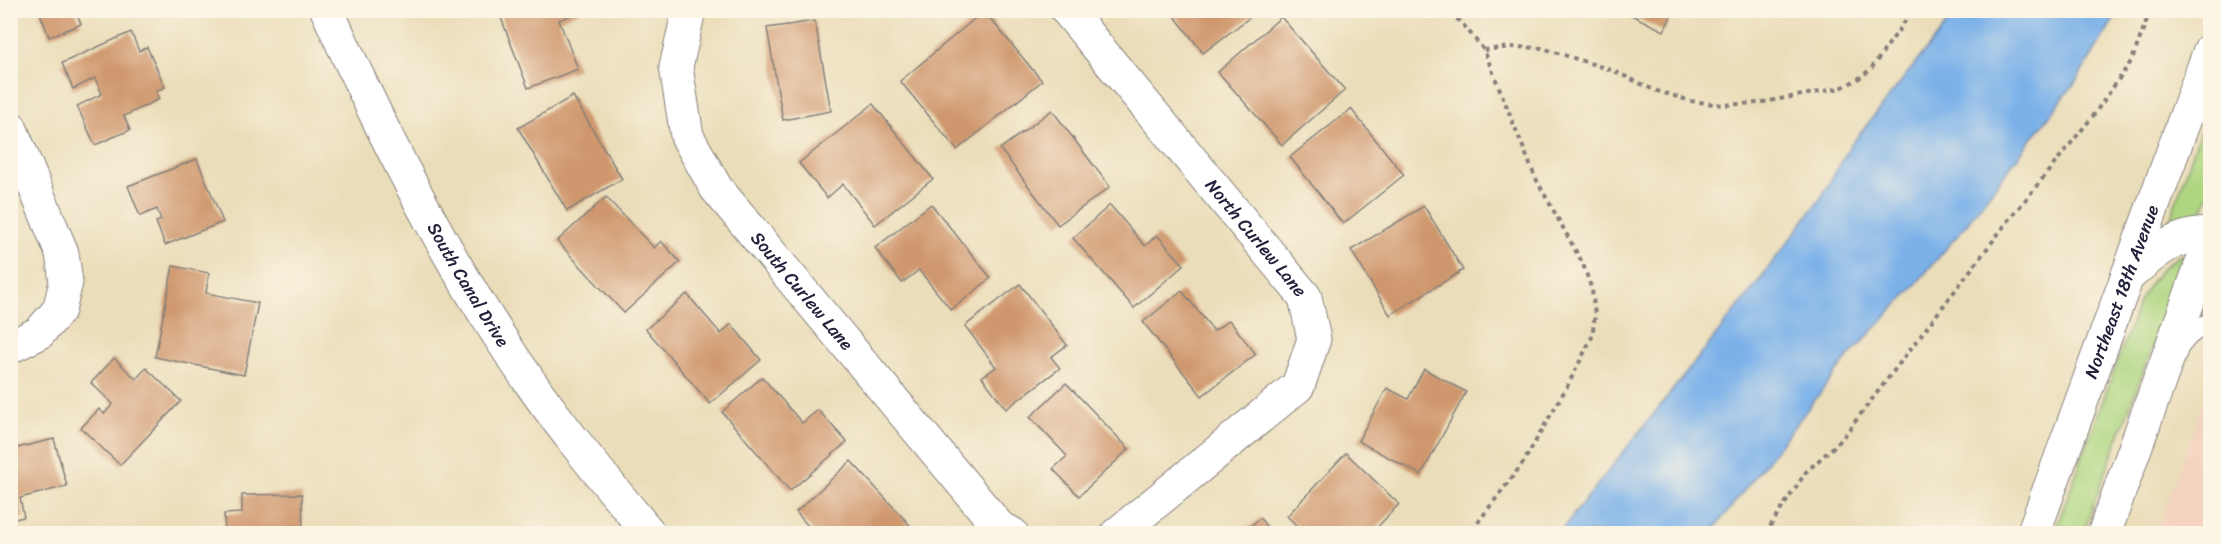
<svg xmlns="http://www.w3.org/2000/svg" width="2221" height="544" font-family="Sriracha,sans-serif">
<rect width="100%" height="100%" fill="#fcf5e5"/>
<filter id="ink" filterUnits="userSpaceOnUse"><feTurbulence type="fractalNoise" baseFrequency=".0167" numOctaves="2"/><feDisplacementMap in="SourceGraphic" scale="12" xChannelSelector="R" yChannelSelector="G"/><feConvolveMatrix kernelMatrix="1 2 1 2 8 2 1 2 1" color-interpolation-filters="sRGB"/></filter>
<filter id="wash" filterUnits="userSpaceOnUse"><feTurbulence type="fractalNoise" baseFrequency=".008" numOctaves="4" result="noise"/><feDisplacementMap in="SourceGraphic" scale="24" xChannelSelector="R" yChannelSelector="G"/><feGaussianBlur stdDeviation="1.35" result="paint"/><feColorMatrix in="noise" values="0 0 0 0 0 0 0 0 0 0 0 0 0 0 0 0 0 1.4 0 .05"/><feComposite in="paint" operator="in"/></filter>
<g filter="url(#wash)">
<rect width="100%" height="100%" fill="#eaddb9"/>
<!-- built -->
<polygon fill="#f4d3c0" points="2210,384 2210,533 2156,533"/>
<!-- green -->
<g fill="#aed680" stroke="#687c5e" stroke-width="1.5">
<polygon points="2210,103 2210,190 2198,223 2167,228"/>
<path d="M2182 254 2185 259 2083 533 2054 534 2140 300C2150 280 2163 265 2182 254Z"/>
</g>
<!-- water -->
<polygon fill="#7ab1e9" stroke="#4e6a92" stroke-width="1.5" points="1957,11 2119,11 2077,80 1961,231 1911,290 1849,356 1711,533 1559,533 1748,295 1821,198 1850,146"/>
<g id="blocks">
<!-- building -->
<g fill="#cf976d">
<polygon points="39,10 80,10 76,12 81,24 49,37"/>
<polygon points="498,10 584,10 559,20 578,69 528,88"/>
<polygon points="1170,10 1252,10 1254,14 1203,53"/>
<polygon points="1621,10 1674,10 1664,31"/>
<polygon points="984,11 1042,81 957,150 900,81"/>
<polygon points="1281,17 1345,90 1282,145 1218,72"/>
<polygon points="815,21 831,111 783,120 767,28"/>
<polygon points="131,32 139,51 147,47 165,87 156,91 159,99 124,116 130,130 95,145 77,106 102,94 95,78 73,89 62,63"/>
<polygon points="573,96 622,179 567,211 518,128"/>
<polygon points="873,104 933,179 875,225 843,184 827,198 799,163"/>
<polygon points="1351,109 1404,175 1343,224 1290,157"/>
<polygon points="1052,110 1110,187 1058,225 1000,149"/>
<polygon points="197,159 223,222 165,245 156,222 161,220 157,209 140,216 128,186"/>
<polygon points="606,197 654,248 661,241 680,262 624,313 557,241"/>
<polygon points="931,204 991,278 951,310 919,270 902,283 875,248"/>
<polygon points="1110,205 1145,246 1157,235 1184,265 1134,308 1073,238"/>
<polygon points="1424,206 1463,270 1390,315 1351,250"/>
<polygon points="173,266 209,273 206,293 258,303 244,375 155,357"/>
<polygon points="1020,284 1067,345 1051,357 1060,368 1006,409 982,377 996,367 965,326"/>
<polygon points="1182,291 1214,331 1229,320 1256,354 1202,396 1143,322"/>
<polygon points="687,294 721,334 731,324 761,360 710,404 646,329"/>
<polygon points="114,358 136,379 146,368 181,401 120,465 81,428 99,409 104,414 113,404 91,383"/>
<polygon points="1424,369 1466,392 1421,475 1358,441 1387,388 1408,399"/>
<polygon points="762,377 802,423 818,410 847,442 790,491 722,412"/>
<polygon points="1066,383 1129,449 1079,496 1053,469 1067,456 1030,417"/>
<polygon points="10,426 17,448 54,439 67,486 20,498 24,517 10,520"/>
<polygon points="1346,453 1399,504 1371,534 1305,534 1287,516"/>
<polygon points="851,461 918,534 815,534 796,512"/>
<polygon points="302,494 303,534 225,534 224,514 242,513 242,495"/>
<polygon points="1260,518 1272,534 1241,534"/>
</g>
</g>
</g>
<g filter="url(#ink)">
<use href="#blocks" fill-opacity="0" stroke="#86807a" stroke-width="1.5"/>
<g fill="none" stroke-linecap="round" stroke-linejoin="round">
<!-- service casing -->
<g stroke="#86807a" stroke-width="20">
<polyline id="service" points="2179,348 2189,336 2210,321"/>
</g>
<!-- minor casing -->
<g stroke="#86807a" stroke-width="35">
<g id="minor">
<path id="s1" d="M689 10 676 67 687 136 716 188 999 527 1012 534"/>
<path id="s2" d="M1067 10 1305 297 1314 339 1298 386 1117 534"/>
<polyline points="10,127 62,253 66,282 59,310 39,333 10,347"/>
</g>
</g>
<!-- tertiary casing -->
<g stroke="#86807a" stroke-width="35">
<g id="tertiary">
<path id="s3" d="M327 10C378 123 433 235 501 339 545 408 597 471 650 534"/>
<path d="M2127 277C2153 254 2174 234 2210 234"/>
<path id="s4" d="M2033 534 2210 50"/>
<polyline points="2104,534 2210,241"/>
</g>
</g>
<!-- path -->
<g stroke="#86807a" stroke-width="4" stroke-dasharray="4.5 4.5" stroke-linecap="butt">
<polyline points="1441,10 1460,21 1484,50 1535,177 1583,264 1592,290 1595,315 1592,337 1569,383 1523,463 1469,534"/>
<polyline points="1484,50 1510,47 1542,48 1614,71 1654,90 1691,101 1723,105 1758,103 1841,88 1858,79 1871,69 1913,10"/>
<polyline points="1765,534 1806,472 1841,440 2005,225 2093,116 2132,60 2147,19 2152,10"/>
</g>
<!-- service -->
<use href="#service" stroke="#fff" stroke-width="18"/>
<!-- minor -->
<use href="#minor" stroke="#fff" stroke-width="33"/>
<!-- tertiary -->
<use href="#tertiary" stroke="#fff" stroke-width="33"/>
</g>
</g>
<g text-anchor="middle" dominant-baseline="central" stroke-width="4.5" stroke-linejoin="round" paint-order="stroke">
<!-- street labels -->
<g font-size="18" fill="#22223b" stroke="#fcf5e5">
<text stroke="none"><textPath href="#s2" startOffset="296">North Curlew Lane</textPath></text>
<text stroke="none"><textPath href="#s3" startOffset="309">South Canal Drive</textPath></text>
<text stroke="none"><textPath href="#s1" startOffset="322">South Curlew Lane</textPath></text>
<text stroke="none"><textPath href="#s4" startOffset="258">Northeast 18th Avenue</textPath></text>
</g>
</g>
<!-- margin -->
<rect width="2221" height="544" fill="none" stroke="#fcf5e5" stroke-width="36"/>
</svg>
